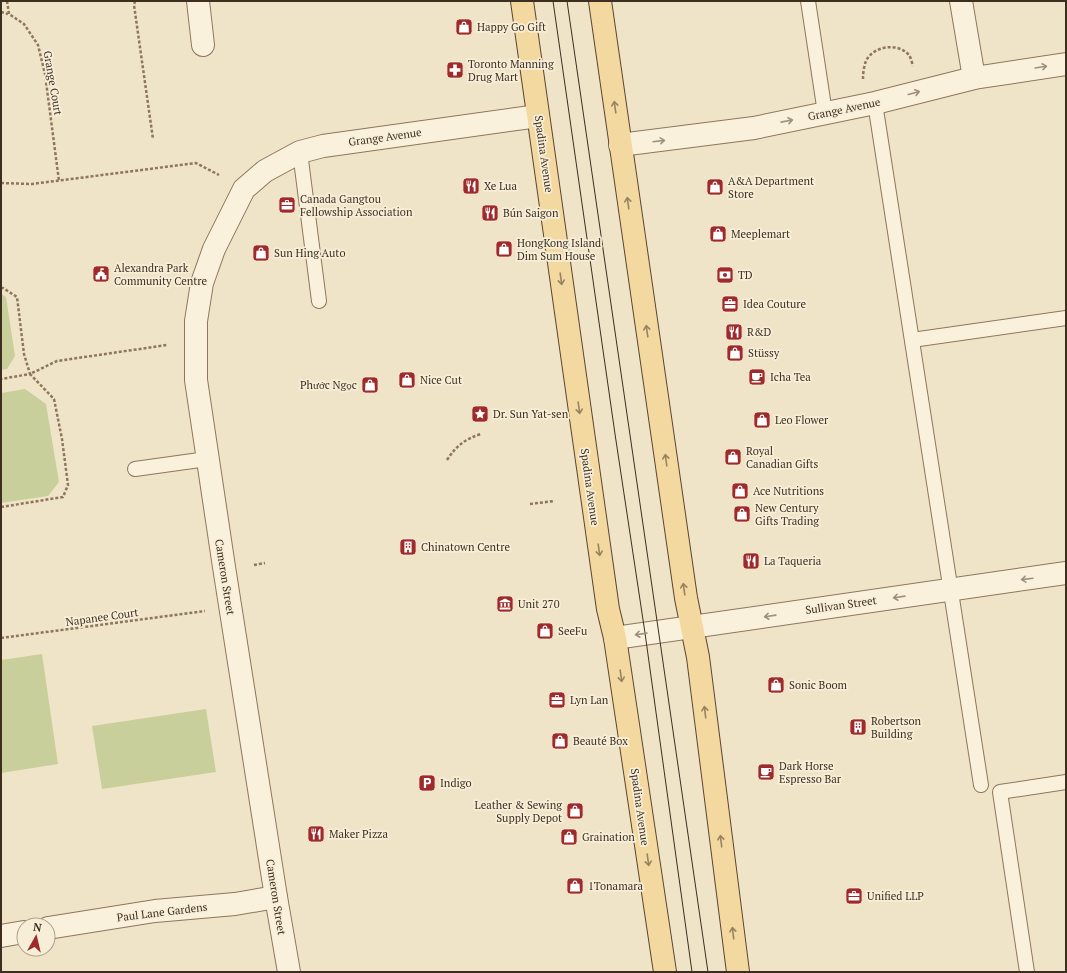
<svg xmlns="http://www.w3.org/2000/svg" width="1067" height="973" font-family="'PT Serif',serif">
<rect width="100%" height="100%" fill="#f0e4c8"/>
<!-- green -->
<g fill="#c9cf9b">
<polygon points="1,294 6,297 15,356 7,369 1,370"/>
<polygon points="25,389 46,404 59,482 48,496 1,503 1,393"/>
<polygon points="42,654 58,764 1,773 1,660"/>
<polygon points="206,709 216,772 102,789 92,726"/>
</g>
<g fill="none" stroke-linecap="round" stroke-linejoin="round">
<!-- lane casing -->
<g stroke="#8d765c" stroke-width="16">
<g id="lane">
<polyline points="808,1 825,113"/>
<polyline points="875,103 981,785"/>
<polyline points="300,152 319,301"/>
<polyline points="912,340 1066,318"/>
<polyline points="135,469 207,459"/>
<polyline points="1027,972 1000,792 1066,782"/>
</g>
</g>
<!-- street casing -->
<g stroke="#8d765c" stroke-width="24">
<g id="street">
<polyline points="198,1 203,45"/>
<polyline points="961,1 974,78"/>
<polyline points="620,145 754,128 875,103 974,78 1066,64"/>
<polyline points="615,638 1066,573"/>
<polyline points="48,928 155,911 235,904 276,897"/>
<polyline points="1,936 24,932"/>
<polyline points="289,972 276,897 224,567 196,380 196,321 202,283 214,249 244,189 265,171 300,152 323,146 538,116"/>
</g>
</g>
<!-- primary casing -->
<g stroke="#5b4430" stroke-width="24">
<g id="primary">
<polyline points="522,1 608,609 615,638 665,972"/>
<polyline points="600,1 686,598 698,657 738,972"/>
</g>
</g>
<!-- path -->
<g stroke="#8d765c" stroke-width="2.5" stroke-dasharray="3 2" stroke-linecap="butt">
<polyline points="7,1 9,14 24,24 38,45 45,74 59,181"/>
<polyline points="135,1 134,5 153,139"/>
<polyline points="1,12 8,14"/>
<path d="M863 79C863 73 864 66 866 61 873 46 898 42 909 55 911 58 912 63 913 66"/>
<polyline points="1,183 32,184 196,163 219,175"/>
<polyline points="1,288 3,288 17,297 24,354 30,374 1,379"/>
<path d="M447 460C456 446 465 439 481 434"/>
<polyline points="530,504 554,501"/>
<polyline points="1,507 63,497 68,485 62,439 54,399 30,374 57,361 167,345"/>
<polyline points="254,565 265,563"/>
<polyline points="1,638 205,611"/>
</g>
<!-- lane -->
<use href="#lane" stroke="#faf1dc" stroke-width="14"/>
<!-- street -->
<use href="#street" stroke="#faf1dc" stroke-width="22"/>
<!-- primary -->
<use href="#primary" stroke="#f3d9a0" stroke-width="22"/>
<!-- tram -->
<g stroke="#3d2e20" stroke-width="1">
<polyline points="553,1 615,434 645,633 692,972"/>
<polyline points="567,1 708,972"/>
</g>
</g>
<!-- one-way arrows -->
<defs><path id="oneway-shaft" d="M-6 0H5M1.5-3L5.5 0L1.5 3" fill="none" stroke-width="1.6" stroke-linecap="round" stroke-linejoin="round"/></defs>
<g stroke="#9c907e">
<use href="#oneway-shaft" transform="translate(1041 67) rotate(-9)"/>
<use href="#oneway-shaft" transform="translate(914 93) rotate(-15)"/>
<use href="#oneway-shaft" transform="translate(787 121) rotate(-11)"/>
<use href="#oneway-shaft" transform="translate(659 141) rotate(-7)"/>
<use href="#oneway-shaft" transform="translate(1027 579) rotate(173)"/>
<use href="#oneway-shaft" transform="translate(899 597) rotate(172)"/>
<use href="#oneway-shaft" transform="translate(770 616) rotate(172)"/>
<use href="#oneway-shaft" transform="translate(641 634) rotate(172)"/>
</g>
<g stroke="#988460">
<use href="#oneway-shaft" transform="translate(615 107) rotate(-98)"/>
<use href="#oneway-shaft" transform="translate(628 203) rotate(-98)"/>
<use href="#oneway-shaft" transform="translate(561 279) rotate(82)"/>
<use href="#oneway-shaft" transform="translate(647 331) rotate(-98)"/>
<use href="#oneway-shaft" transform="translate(579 408) rotate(82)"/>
<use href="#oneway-shaft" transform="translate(666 460) rotate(-98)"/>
<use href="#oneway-shaft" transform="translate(599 550) rotate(82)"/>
<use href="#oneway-shaft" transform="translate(684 589) rotate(-98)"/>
<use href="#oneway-shaft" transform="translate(621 676) rotate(82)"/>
<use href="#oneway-shaft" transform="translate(705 712) rotate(-97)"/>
<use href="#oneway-shaft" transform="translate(721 841) rotate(-97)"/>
<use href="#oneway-shaft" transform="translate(648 860) rotate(82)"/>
<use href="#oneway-shaft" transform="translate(733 933) rotate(-97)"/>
</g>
<!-- icons -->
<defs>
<g id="shop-square" transform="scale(0.9)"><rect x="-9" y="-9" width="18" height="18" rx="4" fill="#9e2a2b" stroke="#f7eed8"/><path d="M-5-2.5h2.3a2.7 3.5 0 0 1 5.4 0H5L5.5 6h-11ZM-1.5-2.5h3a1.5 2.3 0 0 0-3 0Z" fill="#fff"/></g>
<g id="pharmacy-square" transform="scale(0.9)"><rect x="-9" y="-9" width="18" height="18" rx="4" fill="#9e2a2b" stroke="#f7eed8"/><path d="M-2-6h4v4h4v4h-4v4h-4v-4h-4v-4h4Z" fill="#fff"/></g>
<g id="restaurant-square" transform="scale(0.9)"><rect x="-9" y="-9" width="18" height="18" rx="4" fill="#9e2a2b" stroke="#f7eed8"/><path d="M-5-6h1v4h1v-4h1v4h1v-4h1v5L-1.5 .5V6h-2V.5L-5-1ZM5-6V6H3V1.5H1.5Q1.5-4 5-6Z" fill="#fff"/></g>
<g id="office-square" transform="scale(0.9)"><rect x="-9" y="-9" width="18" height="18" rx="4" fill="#9e2a2b" stroke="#f7eed8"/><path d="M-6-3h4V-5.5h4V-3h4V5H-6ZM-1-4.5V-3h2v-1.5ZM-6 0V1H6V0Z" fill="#fff"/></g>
<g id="civic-square" transform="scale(0.9)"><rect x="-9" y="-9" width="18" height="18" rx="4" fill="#9e2a2b" stroke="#f7eed8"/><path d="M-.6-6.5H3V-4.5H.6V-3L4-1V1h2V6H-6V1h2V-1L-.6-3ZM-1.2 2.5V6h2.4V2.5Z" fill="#fff"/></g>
<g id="bank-square" transform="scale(0.9)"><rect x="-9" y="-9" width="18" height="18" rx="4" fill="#9e2a2b" stroke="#f7eed8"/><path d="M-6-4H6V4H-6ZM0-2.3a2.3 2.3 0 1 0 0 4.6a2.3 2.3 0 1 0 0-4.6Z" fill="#fff"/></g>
<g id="cafe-square" transform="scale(0.9)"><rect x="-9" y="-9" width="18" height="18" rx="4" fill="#9e2a2b" stroke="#f7eed8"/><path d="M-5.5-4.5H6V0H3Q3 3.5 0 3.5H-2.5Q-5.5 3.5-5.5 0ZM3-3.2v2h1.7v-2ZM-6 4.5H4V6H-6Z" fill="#fff"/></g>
<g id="sight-square" transform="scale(0.9)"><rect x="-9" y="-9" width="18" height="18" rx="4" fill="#9e2a2b" stroke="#f7eed8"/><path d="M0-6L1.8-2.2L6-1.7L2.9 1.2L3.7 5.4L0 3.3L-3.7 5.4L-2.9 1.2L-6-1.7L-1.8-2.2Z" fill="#fff"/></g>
<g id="building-square" transform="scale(0.9)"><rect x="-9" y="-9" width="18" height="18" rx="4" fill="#9e2a2b" stroke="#f7eed8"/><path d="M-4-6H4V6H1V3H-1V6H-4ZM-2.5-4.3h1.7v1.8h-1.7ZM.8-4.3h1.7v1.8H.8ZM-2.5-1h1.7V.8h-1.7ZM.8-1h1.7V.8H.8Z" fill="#fff"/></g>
<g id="museum-square" transform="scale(0.9)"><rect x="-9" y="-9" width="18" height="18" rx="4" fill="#9e2a2b" stroke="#f7eed8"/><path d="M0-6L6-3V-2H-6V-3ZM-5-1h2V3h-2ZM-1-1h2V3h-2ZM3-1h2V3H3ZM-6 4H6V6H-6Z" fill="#fff"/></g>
<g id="parking-square" transform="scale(0.9)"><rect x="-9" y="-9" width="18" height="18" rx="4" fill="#9e2a2b" stroke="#f7eed8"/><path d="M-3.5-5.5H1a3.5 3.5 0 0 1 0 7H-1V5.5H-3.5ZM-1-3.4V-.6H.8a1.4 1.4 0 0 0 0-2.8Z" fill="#fff"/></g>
</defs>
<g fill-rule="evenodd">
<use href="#shop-square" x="464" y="27"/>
<use href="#pharmacy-square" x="455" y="70"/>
<use href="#restaurant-square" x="471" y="186"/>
<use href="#shop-square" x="715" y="187"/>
<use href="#office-square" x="287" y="205"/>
<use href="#restaurant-square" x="490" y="213"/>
<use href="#shop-square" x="718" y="234"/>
<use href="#shop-square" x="504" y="249"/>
<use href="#shop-square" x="261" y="253"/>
<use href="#civic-square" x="101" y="274"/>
<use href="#bank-square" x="725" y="275"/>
<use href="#office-square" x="730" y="304"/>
<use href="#restaurant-square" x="734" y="332"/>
<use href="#shop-square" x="735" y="353"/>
<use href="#cafe-square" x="757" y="377"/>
<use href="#shop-square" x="407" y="380"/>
<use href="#shop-square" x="370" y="385"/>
<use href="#sight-square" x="480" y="414"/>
<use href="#shop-square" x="762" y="420"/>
<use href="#shop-square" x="733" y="457"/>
<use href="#shop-square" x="740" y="491"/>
<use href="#shop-square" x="742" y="514"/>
<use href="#building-square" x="408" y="547"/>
<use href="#restaurant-square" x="751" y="561"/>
<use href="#museum-square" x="505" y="604"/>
<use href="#shop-square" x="545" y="631"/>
<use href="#shop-square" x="776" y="685"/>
<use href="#office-square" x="557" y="700"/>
<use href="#building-square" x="858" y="727"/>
<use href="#shop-square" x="560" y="741"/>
<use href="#cafe-square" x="766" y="772"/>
<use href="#parking-square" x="427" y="783"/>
<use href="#shop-square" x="575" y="811"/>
<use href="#restaurant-square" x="316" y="834"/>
<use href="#shop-square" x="569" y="837"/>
<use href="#shop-square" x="575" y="886"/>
<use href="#office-square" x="854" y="896"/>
</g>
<g text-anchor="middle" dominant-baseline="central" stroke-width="3.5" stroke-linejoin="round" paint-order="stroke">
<!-- poi labels -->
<g font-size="11" fill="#3d2e20" stroke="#f7eed8" text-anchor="start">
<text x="477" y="27">Happy Go Gift</text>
<text x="468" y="64">Toronto Manning<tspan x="468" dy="13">Drug Mart</tspan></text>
<text x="728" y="181">A&amp;A Department<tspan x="728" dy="13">Store</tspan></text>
<text x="484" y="186">Xe Lua</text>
<text x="300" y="199">Canada Gangtou<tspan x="300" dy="13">Fellowship Association</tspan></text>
<text x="503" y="213">Bún Saigon</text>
<text x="731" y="234">Meeplemart</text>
<text x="517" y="243">HongKong Island<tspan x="517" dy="13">Dim Sum House</tspan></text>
<text x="274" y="253">Sun Hing Auto</text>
<text x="114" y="268">Alexandra Park<tspan x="114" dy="13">Community Centre</tspan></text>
<text x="738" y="275">TD</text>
<text x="743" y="304">Idea Couture</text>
<text x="747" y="332">R&amp;D</text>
<text x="748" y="353">Stüssy</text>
<text x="770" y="377">Icha Tea</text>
<text x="420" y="380">Nice Cut</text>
<text x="357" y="385" text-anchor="end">Phước Ngọc</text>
<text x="493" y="414">Dr. Sun Yat-sen</text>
<text x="775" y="420">Leo Flower</text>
<text x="746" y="451">Royal<tspan x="746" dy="13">Canadian Gifts</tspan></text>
<text x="753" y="491">Ace Nutritions</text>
<text x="755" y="508">New Century<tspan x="755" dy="13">Gifts Trading</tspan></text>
<text x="421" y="547">Chinatown Centre</text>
<text x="764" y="561">La Taqueria</text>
<text x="518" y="604">Unit 270</text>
<text x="558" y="631">SeeFu</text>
<text x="789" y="685">Sonic Boom</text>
<text x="570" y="700">Lyn Lan</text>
<text x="871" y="721">Robertson<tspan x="871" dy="13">Building</tspan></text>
<text x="573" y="741">Beauté Box</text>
<text x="779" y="766">Dark Horse<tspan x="779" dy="13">Espresso Bar</tspan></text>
<text x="440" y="783">Indigo</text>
<text x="562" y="805" text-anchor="end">Leather &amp; Sewing<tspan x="562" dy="13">Supply Depot</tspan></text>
<text x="329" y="834">Maker Pizza</text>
<text x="582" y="837">Graination</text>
<text x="588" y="886">1Tonamara</text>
<text x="867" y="896">Unified LLP</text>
</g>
<!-- street labels -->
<g font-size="11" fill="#3d2e20" stroke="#f7eed8">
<text transform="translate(53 83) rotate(80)">Grange Court</text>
<text transform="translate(844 109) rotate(-12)">Grange Avenue</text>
<text transform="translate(385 137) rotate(-8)">Grange Avenue</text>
<text transform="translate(544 154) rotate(82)">Spadina Avenue</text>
<text transform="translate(590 487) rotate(82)">Spadina Avenue</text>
<text transform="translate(225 577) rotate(81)">Cameron Street</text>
<text transform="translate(841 605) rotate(-8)">Sullivan Street</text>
<text transform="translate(102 617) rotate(-8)">Napanee Court</text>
<text transform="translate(640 807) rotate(82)">Spadina Avenue</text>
<text transform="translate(276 897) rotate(81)">Cameron Street</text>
<text transform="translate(162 912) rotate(-7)">Paul Lane Gardens</text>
</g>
</g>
<!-- border -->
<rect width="1067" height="973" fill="none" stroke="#3d2e20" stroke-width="4"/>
<!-- north arrow -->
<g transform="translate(36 937) rotate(8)"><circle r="19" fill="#f7eed8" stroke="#ada18e"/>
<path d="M0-3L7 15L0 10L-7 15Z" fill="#9e2a2b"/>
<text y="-6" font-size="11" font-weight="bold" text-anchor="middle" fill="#3d2e20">N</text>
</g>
</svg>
